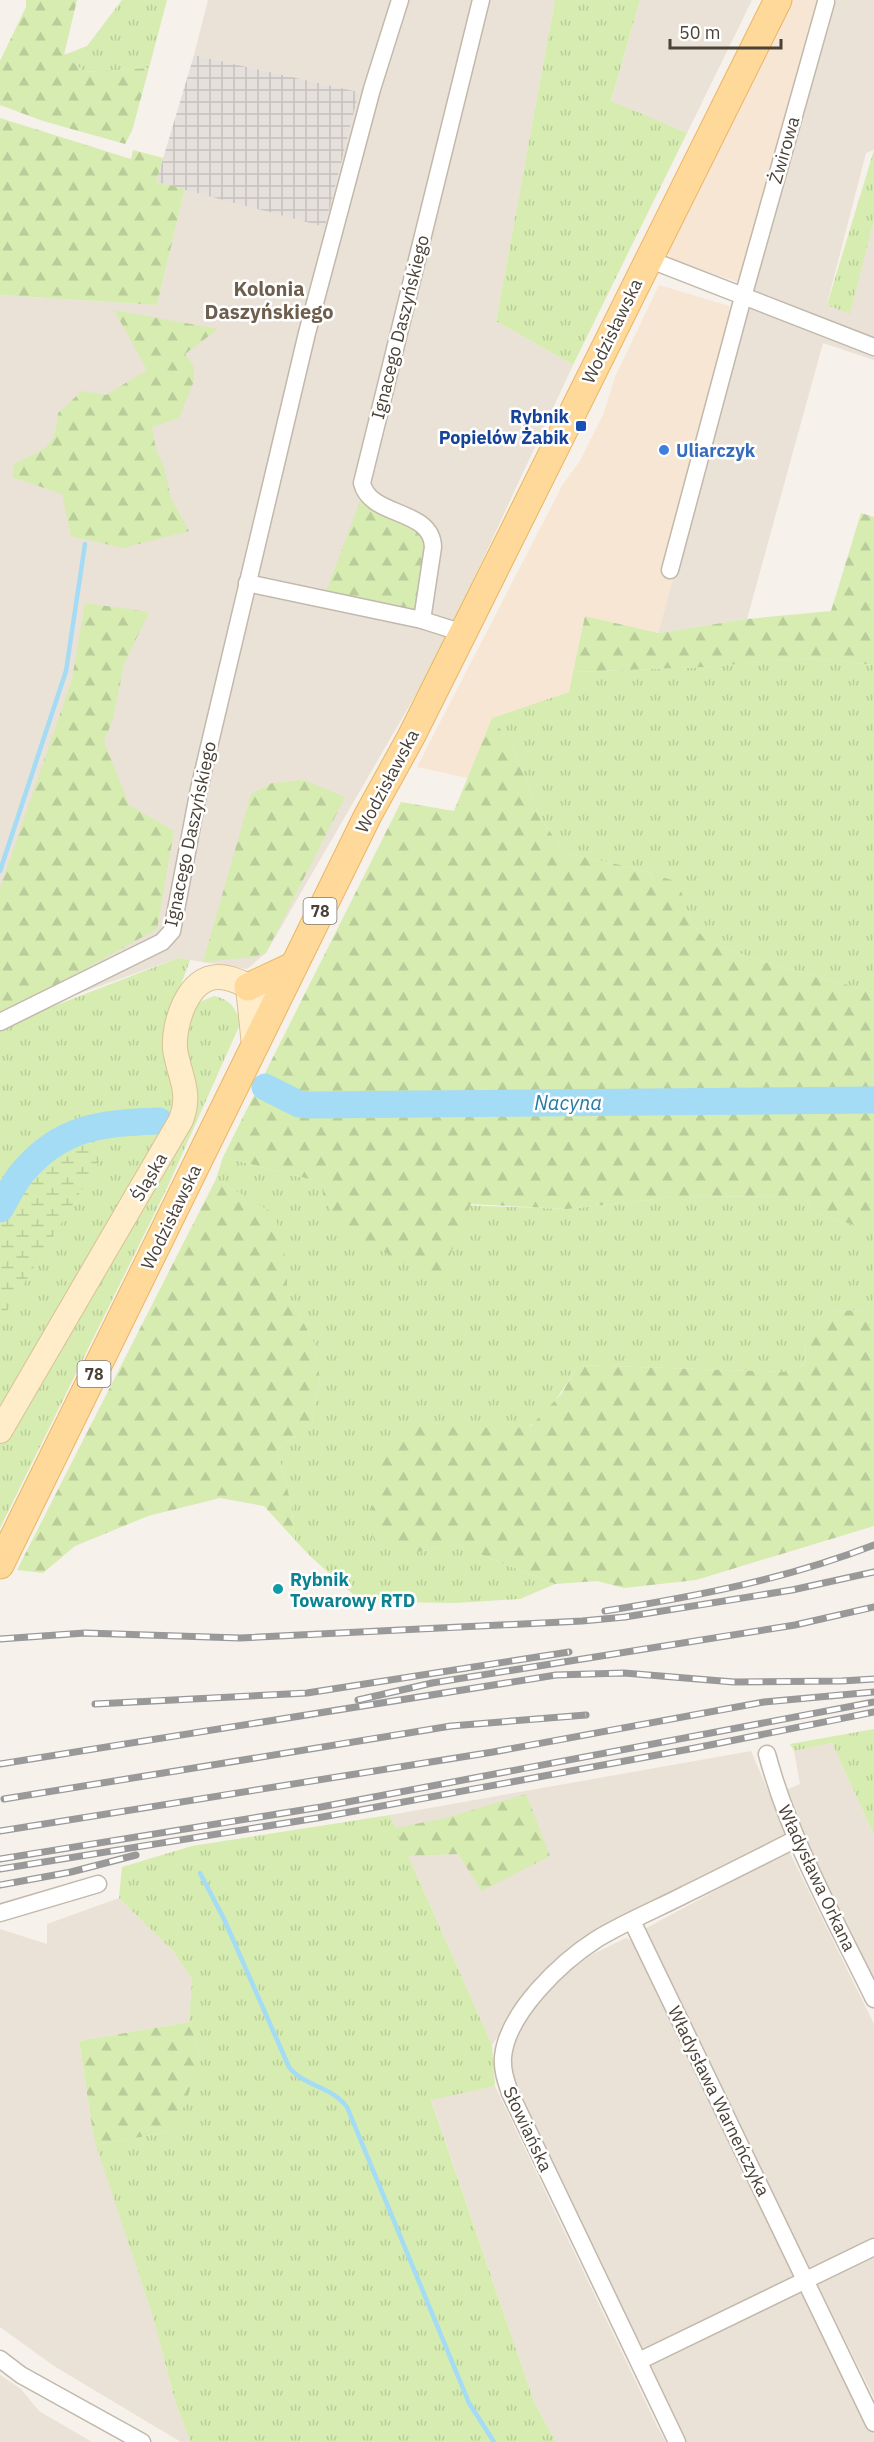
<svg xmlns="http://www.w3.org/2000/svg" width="874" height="2442" font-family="'IBM Plex Sans',sans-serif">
<defs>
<pattern id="industrial-grid" width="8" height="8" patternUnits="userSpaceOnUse" patternTransform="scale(1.5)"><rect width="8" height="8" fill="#e5e0db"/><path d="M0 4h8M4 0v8" fill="none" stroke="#c6c1bd"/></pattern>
<pattern id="grass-tufts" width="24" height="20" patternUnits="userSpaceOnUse" patternTransform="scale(1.5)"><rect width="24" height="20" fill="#d6ecb1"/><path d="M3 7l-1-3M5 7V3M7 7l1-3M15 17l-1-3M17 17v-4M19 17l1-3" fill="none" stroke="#b9cc99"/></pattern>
<pattern id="forest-firs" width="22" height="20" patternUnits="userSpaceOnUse" patternTransform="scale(1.5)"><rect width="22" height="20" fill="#d6ecb1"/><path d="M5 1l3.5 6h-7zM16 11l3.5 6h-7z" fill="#b9cc99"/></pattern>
<pattern id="wetland-marsh" width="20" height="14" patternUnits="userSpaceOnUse" patternTransform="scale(1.5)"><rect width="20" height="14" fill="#d6ecb1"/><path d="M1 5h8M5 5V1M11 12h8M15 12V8" fill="none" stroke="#b9cc99"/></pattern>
</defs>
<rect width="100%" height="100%" fill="#f6f1ea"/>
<!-- residential -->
<g fill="#eae2d7">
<polygon points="208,0 555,0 496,321 573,365 437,658 266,953 247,969 178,958 0,1022 0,295 157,305 185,189 325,226 359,92 194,55"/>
<polygon points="640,0 752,0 687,133 611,102"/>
<polygon points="836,0 874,0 874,150 866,153 827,304 850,313 874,220 874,360 823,343 747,619 658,633 745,310 818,54"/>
<polygon points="832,1743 874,1835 874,1980 809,1848 786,1790 800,1784 794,1751"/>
<polygon points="751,1751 787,1835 588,1934 526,1995 492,2045 390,1815"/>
<polygon points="789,1851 874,2024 874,2239 811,2271 641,1931"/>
<polygon points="119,1898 173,1951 192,1979 189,2022 79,2041 93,2133 152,2314 176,2404 191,2442 181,2442 54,2366 0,2327 0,1929 47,1944 47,1924"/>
<polygon points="626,1938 640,1946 799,2277 640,2355 505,2076 512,2043 526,2014 579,1961"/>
<polygon points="495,2086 657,2426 666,2442 556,2442 534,2402 431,2099"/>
<polygon points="874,2256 874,2398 817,2284"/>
<polygon points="805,2289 874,2435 874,2442 682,2442 645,2365"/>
<polygon points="0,2375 21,2389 39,2411 92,2442 0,2442"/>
</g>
<!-- commercial -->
<g fill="#f8e6d4">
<polygon points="792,0 820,0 741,283 672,260 667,252"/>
<polygon points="659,285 729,306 731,316 675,571 658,633 585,616 569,692 492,718 468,778 417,767 563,484 580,461 603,415 615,377"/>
</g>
<!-- industrial -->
<polygon fill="url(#industrial-grid)" points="194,55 359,92 325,227 156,182"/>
<!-- grass -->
<g fill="url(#grass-tufts)">
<polygon points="122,0 167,0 149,68 85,72 64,55 87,46"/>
<polygon points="555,0 640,0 611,101 687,133 573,365 496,321"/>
<polygon points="874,150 874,220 850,314 827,305"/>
<polygon points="807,658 874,665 874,992 764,962 706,941 691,921 677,882 630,867 565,853 541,819 512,745 492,718 569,692 573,672 705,667"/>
<polygon points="178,958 190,960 166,1025 175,1080 172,1112 69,1126 44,1140 18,1165 0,1187 0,1031 23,1018"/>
<path d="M214 996C231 1000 234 1007 241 1022L167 1188 0 1528V1444L196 1109C197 1087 185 1069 183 1048 181 1033 190 1017 197 1003Z"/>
<polygon points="164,1126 0,1413 0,1228 39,1168 82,1135 126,1128"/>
<path d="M223 1157 321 1182 324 1200 567 1209 674 1197 803 1196 814 1213 874 1231V1311L825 1310 806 1337 805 1364 790 1372 578 1365C570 1380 544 1420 529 1426 507 1435 445 1424 419 1422L418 1552 457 1545 555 1584 520 1599 455 1603 389 1602 356 1597 310 1556 295 1540 291 1503 277 1450 312 1423 320 1378 313 1340 287 1293V1265L216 1179Z"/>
<polygon points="874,1729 874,1835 832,1743 794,1751 790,1744"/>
<polygon points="390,1815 492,2045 495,2086 431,2100 534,2402 556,2442 191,2442 176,2404 152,2314 96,2145 174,2131 199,2051 189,2022 192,1979 173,1951 119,1898 122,1867 192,1846"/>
</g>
<!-- forest -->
<g fill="url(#forest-firs)">
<polygon points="26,0 77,0 64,55 85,72 149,68 132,131 125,144 43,121 0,105 0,61 26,7"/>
<polygon points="0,118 131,159 133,150 163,158 156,182 185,189 157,305 0,295"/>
<path d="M114 310 218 329 185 354 194 367V381L179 418 152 427 156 450 164 467 171 498 189 531 123 548 71 536 62 494 12 477 14 464C45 448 55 450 58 413L82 391 106 395 147 370Z"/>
<polygon points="360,501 423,531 430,541 419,613 326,592"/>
<polygon points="861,513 874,517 874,665 807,658 705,667 573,672 585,616 658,633 747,619 831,611"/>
<polygon points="85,603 149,612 124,664 113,719 104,741 129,805 174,831 157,929 2,1015 0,1015 0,888 72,679"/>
<polygon points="492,718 512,745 541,819 565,853 630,867 678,882 691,921 706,941 764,962 874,992 874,1231 814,1213 803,1196 674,1197 567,1209 471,1204 439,1282 344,1230 324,1200 321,1182 223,1157 401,802 454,811"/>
<polygon points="304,780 345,797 266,953 254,957 203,962 251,794 272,783"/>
<polygon points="216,1179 275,1214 287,1265 287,1293 313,1340 320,1378 312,1423 277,1450 291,1503 295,1540 264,1506 220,1498 148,1516 75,1546 43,1573 17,1570"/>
<polygon points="825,1310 874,1311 874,1526 696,1580 624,1588 597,1581 555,1584 457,1545 418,1552 399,1551 374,1540 370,1528 379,1443 419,1422 505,1429 531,1426 562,1393 578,1365 790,1372 805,1364 806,1337"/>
<polygon points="526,1794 550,1856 482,1891 458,1854 408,1856 395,1828 446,1818"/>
<polygon points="189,2022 199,2051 188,2096 174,2131 96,2145 93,2133 79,2041"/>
</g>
<!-- wetland -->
<polygon fill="url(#wetland-marsh)" points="92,1131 99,1162 0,1322 0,1197 26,1162"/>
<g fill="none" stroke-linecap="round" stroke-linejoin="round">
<!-- stream -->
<g stroke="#a4dbf5" stroke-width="4.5">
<polyline points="0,871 66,671 85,544"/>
<path d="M200 1873 224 1919 289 2067C303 2086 333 2087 347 2107L469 2403 494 2442"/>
</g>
<!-- river -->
<g stroke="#a4dbf5" stroke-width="27">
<polyline points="265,1087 299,1104 310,1105 874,1100"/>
<path d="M0 1209C7 1197 13 1184 22 1173 61 1126 103 1123 159 1121"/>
</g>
<!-- street casing -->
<g stroke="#c2b8ab" stroke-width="19">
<g id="street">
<polyline points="648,259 874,347"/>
<polyline points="670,570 743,297 826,2"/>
<polyline points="247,583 422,620 463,633"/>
<path d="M422 620 433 547C432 508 370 518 362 483L481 0"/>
<polyline points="0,1022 162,942 172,931 199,789 307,333 372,89 400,0"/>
<path d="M767 1754C790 1840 835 1919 874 1999"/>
<polyline points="0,1913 98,1884"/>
<polyline points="632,1921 874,2423"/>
<polyline points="0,2359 21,2375 142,2442"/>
<polyline points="639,2361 874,2247"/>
<path d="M677 2442 510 2093C506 2081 502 2070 503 2057 507 2013 561 1962 597 1939 625 1922 657 1909 686 1894 723 1876 760 1857 796 1839"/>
</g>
</g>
<!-- secondary casing -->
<g stroke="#d8c197" stroke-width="26">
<g id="secondary">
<polyline points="248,987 254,1045"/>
<path d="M0 1431 181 1120C192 1092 179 1076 175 1049 173 1024 188 976 219 977 234 977 252 988 266 994"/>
</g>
</g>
<!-- primary casing -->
<g stroke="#ebb563" stroke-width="29">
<g id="primary">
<polyline points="248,987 293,966"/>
<polyline points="0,1565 368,815 411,737 463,633 778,0"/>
</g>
</g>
<!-- street -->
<use href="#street" stroke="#fff" stroke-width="16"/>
<!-- secondary -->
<use href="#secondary" stroke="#ffedca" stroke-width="24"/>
<!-- primary -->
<use href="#primary" stroke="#ffd999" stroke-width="27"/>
<!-- rail casing -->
<g stroke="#999" stroke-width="7">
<g id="rail">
<path d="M605 1611C697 1596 787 1579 874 1545"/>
<polyline points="0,1639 85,1633 240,1638 582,1621 625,1617 792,1590 874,1572"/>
<polyline points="358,1700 432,1683 795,1625 874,1607"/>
<polyline points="95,1704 307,1693 569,1652"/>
<polyline points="0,1764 556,1675 624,1673 734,1682 842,1681 874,1679"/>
<polyline points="4,1799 451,1726 586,1715"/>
<polyline points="0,1831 493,1752 764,1702 874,1692"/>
<polyline points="0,1859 321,1807 874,1702"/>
<polyline points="0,1869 317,1818 695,1748 874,1712"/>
<polyline points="0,1885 71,1872 136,1855"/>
</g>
</g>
<!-- rail -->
<use href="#rail" stroke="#fff" stroke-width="4.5" stroke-dasharray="14" stroke-linecap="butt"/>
</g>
<!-- markers -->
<rect fill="#1a4fb4" stroke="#fff" stroke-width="2" x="575" y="420" width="12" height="12" rx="3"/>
<circle fill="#3f7fe0" stroke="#fff" stroke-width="2" cx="664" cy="450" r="6"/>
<circle fill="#0f9aa8" stroke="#fff" stroke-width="2" cx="278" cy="1589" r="6"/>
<g text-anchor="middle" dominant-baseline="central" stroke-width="5" stroke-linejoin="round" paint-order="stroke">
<!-- shield labels -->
<g fill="#fff" stroke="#807a73" stroke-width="1.5">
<rect x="303.5" y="898" width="33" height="26" rx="4.5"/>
<rect x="77.5" y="1361" width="33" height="26" rx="4.5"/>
</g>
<g font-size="16" font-weight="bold" fill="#4a4137">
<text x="320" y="911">78</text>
<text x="94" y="1374">78</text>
</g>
<!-- street labels -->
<g font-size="18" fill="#4a4137" stroke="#fff">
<text transform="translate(784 150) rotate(-74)">Żwirowa</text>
<text transform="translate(400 327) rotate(-76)">Ignacego Daszyńskiego</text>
<text transform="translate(612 331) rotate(-64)">Wodzisławska</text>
<text transform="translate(387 781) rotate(-62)">Wodzisławska</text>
<text transform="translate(190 834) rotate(-78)">Ignacego Daszyńskiego</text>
<text transform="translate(149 1177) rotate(-60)">Śląska</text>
<text transform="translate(171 1217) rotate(-64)">Wodzisławska</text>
<text transform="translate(817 1878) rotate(65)">Władysława Orkana</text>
<text transform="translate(719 2101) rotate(64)">Władysława Warneńczyka</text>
<text transform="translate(528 2129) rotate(65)">Słowiańska</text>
</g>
<!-- transit labels -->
<g font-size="18" font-weight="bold" fill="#164399" stroke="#fff" text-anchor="end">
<text x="569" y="416">Rybnik<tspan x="569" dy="21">Popielów Żabik</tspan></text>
</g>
<!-- shop labels -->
<g font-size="18" font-weight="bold" fill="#366cbe" stroke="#fff" text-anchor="start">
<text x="676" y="450">Uliarczyk</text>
</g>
<!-- culture labels -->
<g font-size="18" font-weight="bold" fill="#0d838f" stroke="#fff" text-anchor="start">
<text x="290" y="1579">Rybnik<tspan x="290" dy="21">Towarowy RTD</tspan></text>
</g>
<!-- neighbourhood labels -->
<g font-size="20" font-weight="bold" fill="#6e5e4e" stroke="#fff">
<text x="269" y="288">Kolonia<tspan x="269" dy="23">Daszyńskiego</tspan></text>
</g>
<!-- water labels -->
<g font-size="20" font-style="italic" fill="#257aa3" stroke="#fff">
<text x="568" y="1102">Nacyna</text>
</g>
</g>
<!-- scale -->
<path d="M670 39v9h111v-9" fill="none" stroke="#4a4137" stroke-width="3"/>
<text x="679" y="39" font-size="18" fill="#4a4137" stroke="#ffffff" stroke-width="4.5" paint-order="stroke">50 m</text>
</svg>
